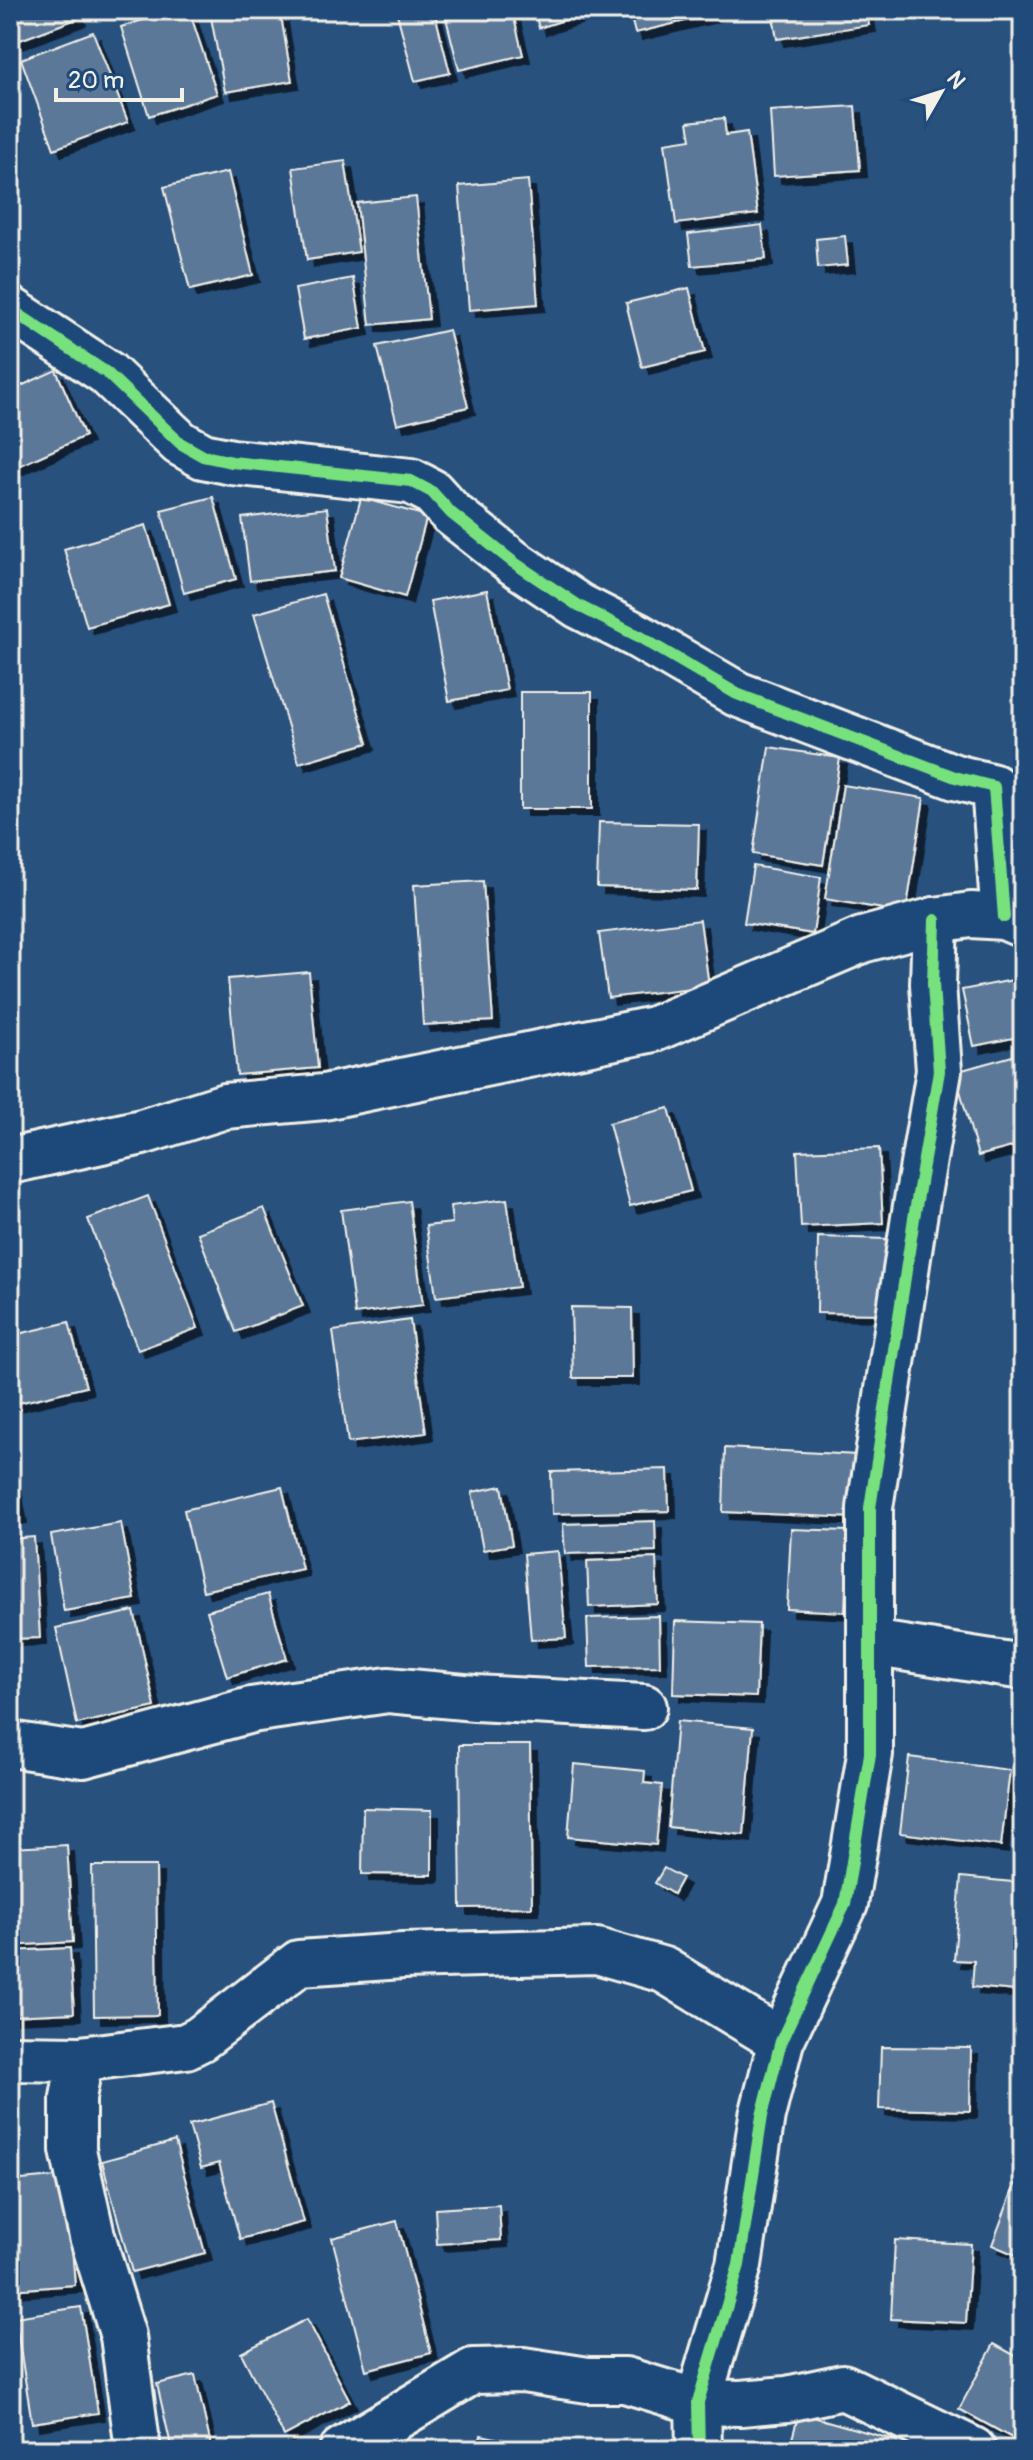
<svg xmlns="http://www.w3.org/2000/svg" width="1033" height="2460" font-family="Pangolin,sans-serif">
<defs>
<filter id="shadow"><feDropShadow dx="7" dy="7" stdDeviation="0" flood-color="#0009"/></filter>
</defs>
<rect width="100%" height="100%" fill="#28517e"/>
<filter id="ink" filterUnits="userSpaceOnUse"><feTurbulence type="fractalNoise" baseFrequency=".0125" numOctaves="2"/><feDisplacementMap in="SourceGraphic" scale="16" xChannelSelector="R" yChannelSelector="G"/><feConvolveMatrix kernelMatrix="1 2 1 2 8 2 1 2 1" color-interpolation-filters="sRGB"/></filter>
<g filter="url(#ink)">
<!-- building -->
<g fill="#5b7899" stroke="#f4f1e8" stroke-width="2" filter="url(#shadow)">
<polygon points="10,10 75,10 79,18 12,43"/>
<polygon points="174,10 189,10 217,94 149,116 121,27"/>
<polygon points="220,10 280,10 292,81 225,92 210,12"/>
<polygon points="396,10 434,10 450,73 415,81"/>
<polygon points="444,10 512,10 523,55 459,70"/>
<polygon points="534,10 596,10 539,28"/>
<polygon points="629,10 731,10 635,33"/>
<polygon points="772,10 866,10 869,25 777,39"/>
<polygon points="93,32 128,122 54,149 21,59"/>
<polygon points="855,106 860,170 774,176 770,111"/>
<polygon points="724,118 726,135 747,132 758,214 676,224 665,143 691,139 688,122"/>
<polygon points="345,161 359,252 307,260 293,168"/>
<polygon points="228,172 253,275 190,290 164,187"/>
<polygon points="528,180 538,304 469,310 459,186"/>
<polygon points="416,197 429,319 370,325 357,203"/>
<polygon points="762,225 766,259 692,266 688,234"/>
<polygon points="845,236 848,265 818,268 816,239"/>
<polygon points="353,278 362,328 304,339 295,289"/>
<polygon points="689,288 705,352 642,367 626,303"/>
<polygon points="449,330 468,407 397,424 377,346"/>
<polygon points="56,370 85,436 10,470 10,391"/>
<polygon points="213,497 236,579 184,593 161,510"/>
<polygon points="361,498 427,516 405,597 339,578"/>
<polygon points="327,508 335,571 250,581 242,518"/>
<polygon points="146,525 169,604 87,627 64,549"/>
<polygon points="487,590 507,690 449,701 430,601"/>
<polygon points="323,594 368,743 299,763 254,614"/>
<rect x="520" y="692" width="72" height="117"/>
<polygon points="769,747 840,758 823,865 753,854"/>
<polygon points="843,785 924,798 906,913 825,899"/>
<polygon points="599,822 699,824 697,890 597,887"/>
<polygon points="753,866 821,877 813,934 744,923"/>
<polygon points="483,881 493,1021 423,1025 414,885"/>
<polygon points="700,920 709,986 608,998 599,933"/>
<polygon points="309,972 318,1068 237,1075 228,979"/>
<polygon points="1023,978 1023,1036 974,1046 962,990"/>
<polygon points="1023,1053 1023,1144 978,1156 955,1072"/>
<polygon points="669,1108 691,1191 630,1206 609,1123"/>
<polygon points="879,1148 883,1223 801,1227 797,1151"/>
<polygon points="148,1196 198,1328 138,1350 88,1219"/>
<polygon points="507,1199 519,1287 436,1297 426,1226 452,1223 450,1206"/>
<polygon points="409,1201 423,1305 355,1314 341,1210"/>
<polygon points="264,1208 303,1306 236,1332 198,1233"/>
<polygon points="818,1237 889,1239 887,1314 817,1313"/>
<polygon points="1018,1253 1023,1253 1023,1295"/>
<polygon points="571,1307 632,1308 633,1378 573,1378"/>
<polygon points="410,1320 426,1433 348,1443 333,1331"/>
<polygon points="69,1322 86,1387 10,1405 10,1336"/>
<polygon points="725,1448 858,1455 855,1518 723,1512"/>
<polygon points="10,1462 20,1516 10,1518"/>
<polygon points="668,1469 669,1511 552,1514 551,1472"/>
<polygon points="502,1486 512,1545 483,1550 472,1492"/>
<polygon points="282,1487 302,1569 203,1591 184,1510"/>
<polygon points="655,1521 656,1551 565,1554 563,1524"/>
<polygon points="121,1523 135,1599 64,1611 51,1535"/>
<polygon points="791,1529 848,1531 845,1612 787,1609"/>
<polygon points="34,1537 40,1638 10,1639 10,1539"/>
<polygon points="558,1551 566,1638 531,1640 524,1554"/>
<polygon points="656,1558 658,1604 589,1607 587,1561"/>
<polygon points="268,1594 287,1659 227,1677 207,1611"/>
<polygon points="134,1611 155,1707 77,1724 56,1628"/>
<polygon points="659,1616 660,1666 589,1667 587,1618"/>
<polygon points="675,1621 759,1624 756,1697 673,1694"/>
<polygon points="677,1721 753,1728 744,1835 668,1827"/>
<polygon points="459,1745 530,1745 532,1907 461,1908"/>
<polygon points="909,1757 1010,1770 1001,1846 900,1833"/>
<polygon points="574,1764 645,1771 644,1783 662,1785 656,1845 568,1837"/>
<polygon points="363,1808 432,1810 432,1875 362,1874"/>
<polygon points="67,1845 73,1942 10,1946 10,1848"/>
<polygon points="92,1866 156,1866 158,2015 94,2016"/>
<polygon points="664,1868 682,1878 673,1894 655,1883"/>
<polygon points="961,1877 1023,1883 1023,1966 1018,1966 1016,1991 972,1987 974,1961 954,1960"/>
<polygon points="70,1948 74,2013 10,2016 10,1951"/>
<polygon points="881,2047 971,2048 970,2111 879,2109"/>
<polygon points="271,2103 304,2222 240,2239 219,2163 201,2168 189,2125"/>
<polygon points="175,2141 205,2253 132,2272 102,2161"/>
<polygon points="1022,2166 1023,2166 1023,2258 992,2245"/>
<polygon points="66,2176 75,2285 11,2290 10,2181"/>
<polygon points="499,2205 501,2240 437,2244 435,2209"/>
<polygon points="397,2221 431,2353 366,2370 332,2238"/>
<polygon points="895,2240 971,2244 966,2323 891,2319"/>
<polygon points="81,2307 98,2413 32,2423 15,2317"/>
<polygon points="307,2319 350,2401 284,2436 241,2353"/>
<polygon points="994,2344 1023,2360 1023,2444 959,2409"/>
<polygon points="195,2375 212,2450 172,2450 157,2384"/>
<polygon points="799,2413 926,2449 925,2450 789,2450"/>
<polygon points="481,2435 555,2450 478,2450"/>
</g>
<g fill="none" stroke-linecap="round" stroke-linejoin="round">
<!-- street casing -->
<g stroke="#f4f1e8" stroke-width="50">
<g id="street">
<polyline points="10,309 107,373 180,443 203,456 232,462 411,481 432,492 451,513 513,562 579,606 638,636 737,694 955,777 994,787 1004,917"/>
<polyline points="10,1161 142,1132 225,1106 324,1097 654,1029 862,940 935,920 971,915 1004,917 1023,925"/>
<polyline points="871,1643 1023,1667"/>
<polyline points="10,1744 83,1755 251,1710 388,1690 475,1698 644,1707"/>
<polyline points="10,2058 80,2059 73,2098 73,2150 92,2236 123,2336 138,2450"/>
<polyline points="80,2059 186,2046 200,2039 299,1963 403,1956 597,1951 664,1970 781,2041"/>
<polyline points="342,2450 473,2371 523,2370 588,2380 625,2380 698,2402 741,2403 787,2399 843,2387 973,2450"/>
<polyline points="699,2450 698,2402 739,2265 762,2116 781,2041 845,1904 870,1754 870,1508 914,1218 939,1071 933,984 935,920"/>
</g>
</g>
<!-- street -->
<use href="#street" stroke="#1f4a7a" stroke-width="44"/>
<!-- cycleway casing -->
<g stroke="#1f4a7a" stroke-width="17">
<g id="cycleway">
<polyline points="10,309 107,373 180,443 203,456 232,462 411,481 432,492 451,513 513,562 579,606 638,636 737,694 955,777 994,787 1004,917"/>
<polyline points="699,2450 698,2402 739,2265 762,2116 781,2041 845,1904 870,1754 870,1508 914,1218 939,1071 933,984 935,920"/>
</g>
</g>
<!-- cycleway -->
<use href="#cycleway" stroke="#77e17e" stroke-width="12"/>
</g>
</g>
<!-- margin -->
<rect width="1033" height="2460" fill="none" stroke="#1f4a7a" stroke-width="40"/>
<rect x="20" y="20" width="993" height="2420" fill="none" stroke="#f4f1e8" stroke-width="3" filter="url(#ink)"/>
<!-- north arrow -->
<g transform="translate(941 92) rotate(51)" stroke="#1f4a7a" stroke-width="6" paint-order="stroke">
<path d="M0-6L14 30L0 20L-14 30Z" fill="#f4f1e8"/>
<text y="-12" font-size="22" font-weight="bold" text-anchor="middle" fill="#f4f1e8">N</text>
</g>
<!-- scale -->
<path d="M56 88v12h126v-12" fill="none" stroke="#f4f1e8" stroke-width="4"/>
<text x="68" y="88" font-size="24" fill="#f4f1e8" stroke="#1f4a7a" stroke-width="6" paint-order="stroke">20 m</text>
</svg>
